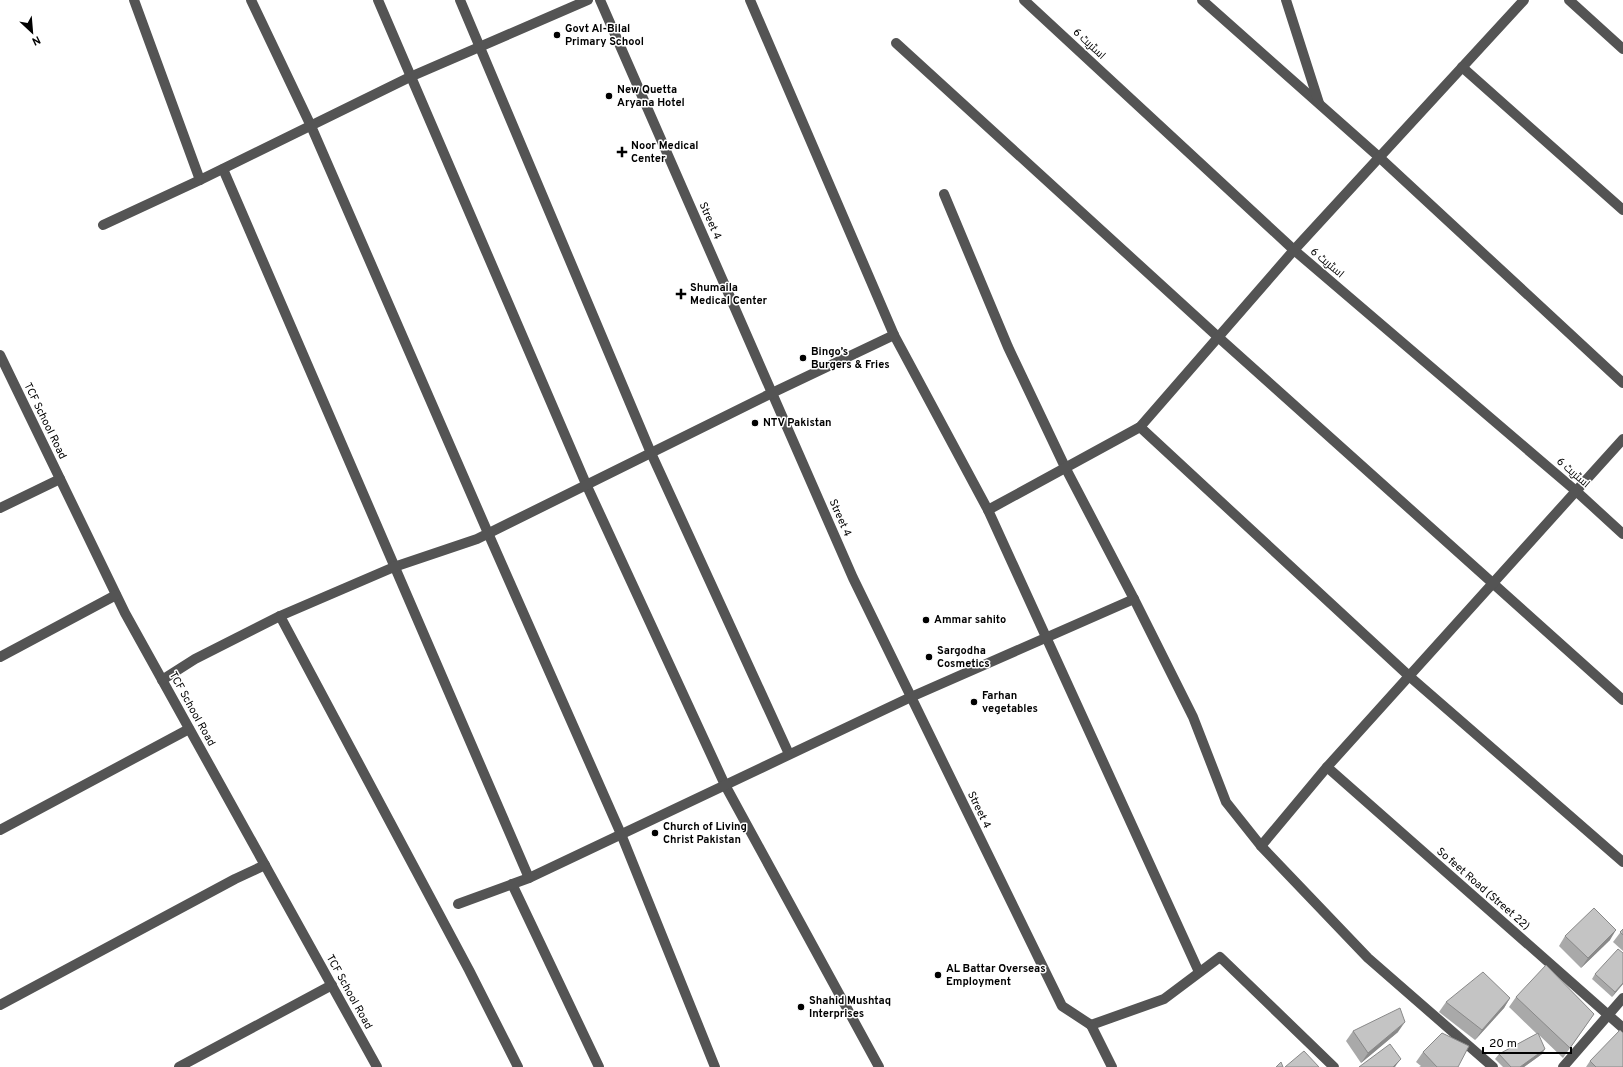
<svg xmlns="http://www.w3.org/2000/svg" width="1623" height="1067" font-family="Overpass,Cairo,sans-serif">
<rect width="100%" height="100%" fill="#fff"/>
<g fill="none" stroke-linecap="round" stroke-linejoin="round">
<!-- minor -->
<g stroke="#545454" stroke-width="10">
<polyline points="134,0 200,180"/>
<polyline points="251,0 311,126 488,533 621,834 715,1067"/>
<polyline points="378,0 586,484 725,785 879,1067"/>
<polyline points="460,0 651,453 789,754"/>
<polyline points="600,0 853,578 1062,1006 1091,1025"/>
<polyline points="750,0 894,335 988,510 1199,972"/>
<polyline points="1024,0 1294,250 1576,491 1623,534"/>
<polyline points="1202,0 1379,157 1623,383"/>
<polyline points="1286,0 1319,103"/>
<polyline points="1569,0 1623,49"/>
<polyline points="896,43 1217,336 1623,700"/>
<polyline points="1462,67 1623,210"/>
<polyline points="223,169 529,878"/>
<polyline points="944,194 1008,347 1065,467 1134,599 1193,717 1226,802 1261,846 1368,958 1493,1067"/>
<polyline points="103,225 200,180 410,77 588,0"/>
<polyline points="0,355 125,613 377,1067"/>
<polyline points="1140,427 1409,676 1623,862"/>
<polyline points="0,508 60,479"/>
<polyline points="988,510 1140,427 1294,250 1524,0"/>
<polyline points="280,616 469,970 518,1067"/>
<polyline points="0,657 116,595"/>
<polyline points="162,680 195,659 280,616 394,567 477,539 772,393 894,335"/>
<polyline points="1327,767 1623,1028"/>
<polyline points="0,830 189,729"/>
<polyline points="1261,846 1327,767 1623,439"/>
<polyline points="512,884 599,1067"/>
<polyline points="458,904 529,878 911,697 1134,599"/>
<polyline points="0,1005 235,879 265,865"/>
<polyline points="1091,1025 1164,999 1220,957 1334,1067"/>
<polyline points="1091,1025 1112,1067"/>
<polyline points="179,1067 332,985"/>
<polyline points="1563,1067 1623,998"/>
</g>
</g>
<!-- wall -->
<g fill="#a9a9a9">
<polygon points="1623,929 1623,951 1613,942"/>
<polygon points="1565,936 1610,940 1581,968 1559,946"/>
<polygon points="1623,953 1623,984 1612,997 1592,979 1595,974"/>
<polygon points="1516,997 1594,1014 1563,1058 1538,1034 1542,1054 1524,1067 1503,1067 1495,1059 1499,1054 1537,1034 1509,1007"/>
<polygon points="1510,998 1504,1008 1475,1040 1439,1012 1446,1002"/>
<polygon points="1353,1031 1398,1032 1361,1063 1346,1041"/>
<polygon points="1423,1052 1458,1067 1419,1067 1421,1066 1416,1062"/>
<polygon points="1590,1061 1623,1067 1586,1067"/>
</g>
<!-- shaded-wall -->
<g fill="#898989">
<polygon points="1616,930 1610,940 1581,968 1588,958"/>
<polygon points="1623,983 1623,984 1612,997 1615,992"/>
<polygon points="1510,998 1504,1008 1475,1040 1482,1030"/>
<polygon points="1405,1022 1398,1032 1361,1063 1368,1053"/>
<polygon points="1545,1049 1542,1054 1524,1067 1520,1067"/>
<polygon points="1401,1059 1397,1064 1395,1067 1393,1067"/>
</g>
<!-- building -->
<g fill="#c4c4c4" stroke="#898989">
<polygon points="1594,908 1616,930 1588,958 1565,936"/>
<polygon points="1623,929 1623,935 1620,932"/>
<polygon points="1618,949 1623,953 1623,983 1615,992 1595,974"/>
<polygon points="1546,965 1594,1014 1570,1048 1516,997"/>
<polygon points="1483,972 1510,998 1482,1030 1446,1002"/>
<polygon points="1400,1008 1405,1022 1368,1053 1353,1031"/>
<polygon points="1620,1030 1623,1033 1623,1067 1596,1067 1590,1061"/>
<polygon points="1442,1033 1469,1046 1458,1067 1437,1067 1423,1052"/>
<polygon points="1538,1033 1545,1049 1520,1067 1511,1067 1499,1054"/>
<polygon points="1390,1044 1401,1059 1393,1067 1359,1067"/>
<polygon points="1304,1051 1319,1067 1285,1067"/>
<polygon points="1281,1062 1283,1067 1276,1067"/>
</g>
<!-- markers -->
<g fill="#000" stroke="#fff" stroke-width="1.5">
<circle cx="557" cy="35" r="4"/>
<circle cx="609" cy="96" r="4"/>
<path d="M620 146h4v4h4v4h-4v4h-4v-4h-4v-4h4z"/>
<path d="M679 288h4v4h4v4h-4v4h-4v-4h-4v-4h4z"/>
<circle cx="803" cy="358" r="4"/>
<circle cx="755" cy="423" r="4"/>
<circle cx="926" cy="620" r="4"/>
<circle cx="929" cy="657" r="4"/>
<circle cx="974" cy="702" r="4"/>
<circle cx="655" cy="833" r="4"/>
<circle cx="938" cy="975" r="4"/>
<circle cx="801" cy="1007" r="4"/>
</g>
<g text-anchor="middle" dominant-baseline="central" stroke-width="3" stroke-linejoin="round" paint-order="stroke">
<!-- poi labels -->
<g font-size="11" font-weight="bold" fill="#000" stroke="#fff" text-anchor="start">
<text x="565" y="29">Govt Al-Bilal<tspan x="565" dy="13">Primary School</tspan></text>
<text x="617" y="90">New Quetta<tspan x="617" dy="13">Aryana Hotel</tspan></text>
<text x="631" y="146">Noor Medical<tspan x="631" dy="13">Center</tspan></text>
<text x="690" y="288">Shumaila<tspan x="690" dy="13">Medical Center</tspan></text>
<text x="811" y="352">Bingo’s<tspan x="811" dy="13">Burgers &amp; Fries</tspan></text>
<text x="763" y="423">NTV Pakistan</text>
<text x="934" y="620">Ammar sahito</text>
<text x="937" y="651">Sargodha<tspan x="937" dy="13">Cosmetics</tspan></text>
<text x="982" y="696">Farhan<tspan x="982" dy="13">vegetables</tspan></text>
<text x="663" y="827">Church of Living<tspan x="663" dy="13">Christ Pakistan</tspan></text>
<text x="946" y="969">AL Battar Overseas<tspan x="946" dy="13">Employment</tspan></text>
<text x="809" y="1001">Shahid Mushtaq<tspan x="809" dy="13">Interprises</tspan></text>
</g>
<!-- street labels -->
<g font-size="11" fill="#000" stroke="#fff">
<text transform="translate(1089 44) rotate(43)">اسٹریٹ 6</text>
<text transform="translate(710 221) rotate(66)">Street 4</text>
<text transform="translate(1327 263) rotate(40)">اسٹریٹ 6</text>
<text transform="translate(45 421) rotate(64)">TCF School Road</text>
<text transform="translate(1573 473) rotate(41)">اسٹریٹ 6</text>
<text transform="translate(840 518) rotate(66)">Street 4</text>
<text transform="translate(192 709) rotate(61)">TCF School Road</text>
<text transform="translate(979 810) rotate(64)">Street 4</text>
<text transform="translate(1483 889) rotate(41)">So feet Road (Street 22)</text>
<text transform="translate(349 992) rotate(61)">TCF School Road</text>
</g>
</g>
<!-- north arrow -->
<g transform="translate(32 32) rotate(154)" stroke="#ffffff" stroke-width="3" paint-order="stroke">
<path d="M0-3L7 15L0 10L-7 15Z" fill="#000000"/>
<text y="-6" font-size="11" font-weight="bold" text-anchor="middle" fill="#000000">N</text>
</g>
<!-- scale -->
<path d="M1483 1047v6h88v-6" fill="none" stroke="#000000" stroke-width="2"/>
<text x="1489" y="1047" font-size="12" fill="#000000" stroke="#ffffff" stroke-width="3" paint-order="stroke">20 m</text>
</svg>
